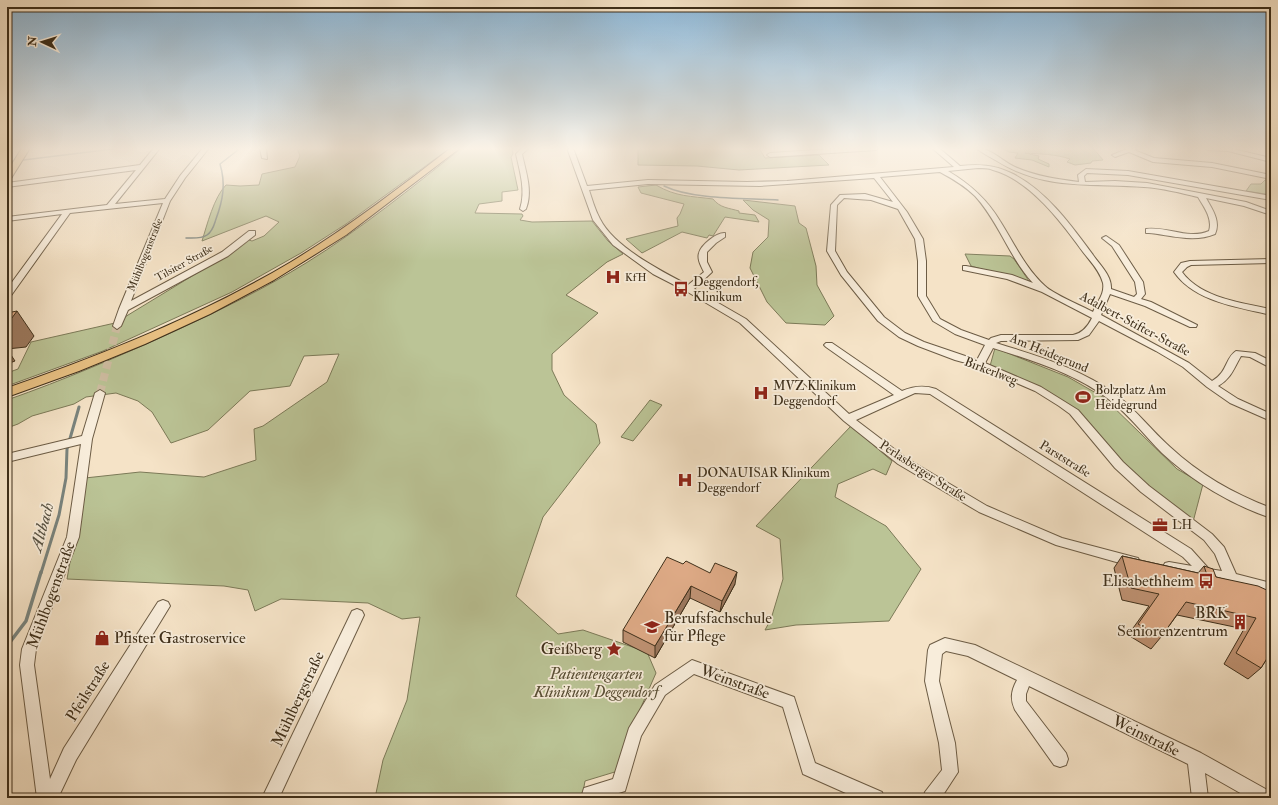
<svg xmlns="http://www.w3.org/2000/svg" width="1278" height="805" font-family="'IM FELL Double Pica',serif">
<rect width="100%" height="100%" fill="#f5e3c7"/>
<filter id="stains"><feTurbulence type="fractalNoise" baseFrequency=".005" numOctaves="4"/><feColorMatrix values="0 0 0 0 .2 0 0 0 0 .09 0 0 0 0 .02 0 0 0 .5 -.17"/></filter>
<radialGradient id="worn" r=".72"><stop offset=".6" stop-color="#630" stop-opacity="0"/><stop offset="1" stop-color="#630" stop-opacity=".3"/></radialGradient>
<!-- green -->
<g fill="#bbc496" stroke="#7c7a58">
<path d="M297 148H450L346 224 301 253 232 292 103 351 7 386V373L18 369 31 342 115 323 228 254 246 239 252 241 264 236 279 222 266 216 202 241C207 225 214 197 226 185L240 186 259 185 262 174 295 167 300 156Z"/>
<path d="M462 148H512L513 154 511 157 518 190 502 192V201L479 204 475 213 522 214 523 216 520 220 532 222 592 221 608 241 623 254 607 262 566 295 598 313 552 354V370L564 395 596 424 600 443 543 517 516 596 558 634 583 630 647 652 656 673 638 714 618 771 585 781 582 798H375L383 760 407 700 420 617 402 619 368 603 281 599 255 611 248 590 224 586 67 579 85 478 140 472 204 477 256 460 254 429 263 426 327 382 339 354 304 356 290 386 250 391 208 430 171 443 152 412 138 401 116 393 86 397 74 404 32 416 18 424 7 428V400C64 380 120 356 175 331 220 310 264 289 306 263 361 229 411 188 462 148Z"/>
<polygon points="638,148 759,148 765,158 819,155 829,165 739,170 697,166 638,165"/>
<path d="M1001 148H1093L1103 160 1092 161 1091 163 1075 165 1067 162 1070 159C1055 154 1041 154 1025 153L1039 156 1038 159 1049 164V167L1032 160 1015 158 1018 153 1009 152Z"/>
<polygon points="1271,179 1271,195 1246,191 1251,184 1261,184 1265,180"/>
<path d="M656 185C676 197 691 196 713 199 720 208 729 208 739 211V213L755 215 759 222 725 217 713 236 709 235 707 238 682 232 642 253 626 239 678 226 677 218 680 214 684 204 641 193 638 187Z"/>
<polygon points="743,200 795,206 799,223 806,228 816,266 817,285 834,316 825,325 786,323 767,302 750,268 753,252 768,237 769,220 753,210"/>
<polygon points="965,254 1010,256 1014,259 1029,281 1027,282 971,266"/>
<polygon points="995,348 1068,377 1103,397 1177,469 1203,484 1193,522 1118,460 1075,412 990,366"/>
<polygon points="650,400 662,405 633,441 621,437"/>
<polygon points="851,426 892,461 886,475 873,469 838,484 835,497 886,526 921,569 889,621 796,625 765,630 771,619 783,579 780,539 756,526"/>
</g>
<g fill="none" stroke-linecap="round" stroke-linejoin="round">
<!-- stream-far2 -->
<g stroke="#79837d" stroke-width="1.5">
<polyline points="7,162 121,148"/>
<path d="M664 186C693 200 745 198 778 200"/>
<path d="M186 238C193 238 201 239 207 235 213 231 214 225 216 219 223 200 226 184 220 164L238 150 237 148"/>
</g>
<!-- stream-far1 -->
<polyline stroke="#79837d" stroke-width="3" points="41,573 59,515 66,478 67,449 79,407"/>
<!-- stream -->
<polyline stroke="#79837d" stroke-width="3.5" points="7,646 26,621 41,572"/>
<!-- minor-tunnel -->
<polyline stroke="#d0bfa4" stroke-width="8" stroke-dasharray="8 4.5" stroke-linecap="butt" points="100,393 117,326"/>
<!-- minor casing -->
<g stroke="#6c5c45" stroke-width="2">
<g id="minor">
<polygon points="154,148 160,148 115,204 165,199 180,176 203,148 209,148 185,178 170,201 131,301 222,252 249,231 255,231 255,235 228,256 128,310 121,326 117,329 113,326 119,309 163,203 70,213 10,297 7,297 7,289 62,214 7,221 7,217 107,205 136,170 7,187 7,183 140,165"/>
<polygon points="260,148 266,148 267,159 262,158"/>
<path d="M522 148H529L522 154C526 173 533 191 526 209L523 211 520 209C526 191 520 172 516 154Z"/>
<path d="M567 148H573L587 186 648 180 747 182 787 181 954 167 932 148H939L960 166C979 164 994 165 1011 173 1045 189 1071 225 1093 255 1100 265 1112 276 1111 289L1134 297 1137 294 1135 282 1112 246 1102 238 1106 236 1119 245 1143 282 1145 294 1141 299 1151 302 1197 325 1196 327H1190L1145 306 1110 294 1101 315 1189 363 1212 381C1228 372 1225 358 1236 351L1255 353 1271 361V368L1250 357 1241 356C1234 368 1231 379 1218 386L1238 399 1271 414V421L1230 403 1207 387 1183 367 1156 351 1099 321 1089 335 1078 340 1001 341 996 343C1038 356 1082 369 1118 396 1137 411 1152 431 1170 447 1199 474 1234 494 1271 508V518C1232 505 1192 481 1162 453 1145 436 1130 416 1111 401 1077 374 1034 361 993 348L985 363 1041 387 1078 410 1123 462 1149 486 1212 534 1224 547 1236 574 1271 583V595L1231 583 1165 571 1163 567 1165 563 1169 562 1192 566 1183 557 930 394 915 393 856 420 906 458 987 506 1062 538 1134 557 1138 558 1140 562 1138 566 1134 567 1056 545 979 512 898 464 844 421 740 323 686 291 653 274 613 245 593 220ZM978 168C983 168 989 168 993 170 1030 180 1062 223 1083 252 1090 261 1100 271 1103 283 1105 294 1097 302 1093 312 1082 306 1053 294 1045 286 1025 268 1014 243 1000 221 987 199 970 184 948 171ZM940 172C953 179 965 186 975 196 999 222 1009 257 1033 283L1012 275 966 266H963V270L1007 279 1042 292 1092 318C1088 326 1083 333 1073 335H1001L991 338 989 340 961 330 940 319 926 296V261L923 239 907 212 880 177ZM874 178 893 202 865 194 840 195 831 205 827 251 841 275 878 321 899 337 918 346 955 360 977 366 1035 391 1059 406 1070 414 1115 468 1141 492 1204 540 1215 554 1222 571 1209 569 1191 549 936 389C924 385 914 386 902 391L832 343H826L824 345 826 347 894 395 849 414 746 319 694 289 712 272 707 262V252L716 243 725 237V233C717 232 701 245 699 253 697 259 701 266 704 272L688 285C661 271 614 247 600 219 595 210 592 199 589 190L648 184 760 186ZM844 198 871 200 898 209 915 239 918 261V296L933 321 955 334 985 345 977 360 924 342 905 333 884 317 847 272 835 251 837 205Z"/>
<polygon points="847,148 879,148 876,150 770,157 767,155 770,153"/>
<path d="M976 148C991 148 1002 161 1015 167 1035 176 1057 179 1079 182L1078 175 1086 169 1128 171 1271 196V200L1128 175 1087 173 1084 176 1085 182 1115 181 1147 183 1246 202 1271 211V215L1244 206 1206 198C1212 209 1221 221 1215 234 1194 243 1170 235 1149 233H1146V229C1167 226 1188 240 1209 231 1213 219 1204 207 1198 197 1181 193 1162 188 1144 187 1091 183 1045 191 997 161 990 157 982 153 976 148Z"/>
<polygon points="1129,148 1138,148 1134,150 1154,158 1212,163 1271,175 1271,179 1212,167 1153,162 1129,152 1115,157 1112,155"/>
<polygon points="1205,148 1229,148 1271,158 1271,162 1228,151 1208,150"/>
<path d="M1271 259V263L1191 265 1187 267 1182 272C1201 298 1242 303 1271 309V315C1238 307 1195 302 1174 272L1181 263 1190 261Z"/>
<polygon points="100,390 105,393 92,439 79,537 36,649 34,665 50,779 64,748 158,602 163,600 168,602 170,606 76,760 58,798 37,798 20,665 22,649 67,537 81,444 7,462 7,454 82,436 95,393"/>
<polygon points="357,609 362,611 364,615 279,798 262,798 352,611"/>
<path d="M945 638 975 645 1201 753 1271 792V798H1249L1205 773 1208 798H1192L1188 764 1029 686 1026 694V701L1066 753 1068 759 1066 765 1060 767 1054 765 1015 710C1010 699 1011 691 1017 680L968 656 946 651 942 654 939 681 955 743 958 772 941 798H923L925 792 942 770 939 743 925 681 928 650 930 645Z"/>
<polygon points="692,660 794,697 815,763 882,792 884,798 857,798 803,774 783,707 694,674 665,695 641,736 625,791 603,798 581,798 584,788 613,779 629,728 655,685"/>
</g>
</g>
<!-- major casing -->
<g stroke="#3e2f1a" stroke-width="2">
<g id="major">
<polygon points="22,148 30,148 10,180 7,180 7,172"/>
<path d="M451 148H460L346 235 274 280 210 314 145 344 79 371 7 397V388C105 354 202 315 291 262 347 228 399 188 451 148Z"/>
</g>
</g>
<!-- minor -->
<use href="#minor" fill="#f8eddb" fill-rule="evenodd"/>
<!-- major -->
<use href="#major" fill="#eac284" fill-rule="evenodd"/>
</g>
<!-- wall -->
<g fill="#c09374" stroke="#3e2f1a">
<polygon points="1122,556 1198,573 1204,566 1216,577 1271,592 1271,591 1271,652 1261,668 1248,679 1224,664 1244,629 1177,615 1161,637 1151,649 1128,635 1149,606 1122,600 1114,568"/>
<polygon points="683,564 735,584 720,612 690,598 655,658 623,642 623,630"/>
</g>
<!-- shaded-wall -->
<g fill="#9c785e" stroke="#3e2f1a">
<polygon points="17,311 34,336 26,347 7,349 15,361 7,364 7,323"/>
<polygon points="737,572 735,584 720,612 722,601"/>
<polygon points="691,586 690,598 655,658 655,646"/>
</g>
<!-- building -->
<g fill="#dfab87" stroke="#3e2f1a">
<polygon points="17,311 9,322 7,323 7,313"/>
<polygon points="1122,556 1207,575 1204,566 1213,569 1216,577 1258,586 1271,592 1271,652 1261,668 1236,653 1256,618 1186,602 1161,637 1138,624 1159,594 1131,588"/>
<polygon points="667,557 683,564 686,561 710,573 715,563 737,572 722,601 691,586 655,646 623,630"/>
</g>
<!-- sky -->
<linearGradient id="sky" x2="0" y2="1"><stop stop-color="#8bb7d8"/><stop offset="0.57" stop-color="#faf2e6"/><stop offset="1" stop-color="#faf2e6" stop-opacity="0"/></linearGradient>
<rect width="1278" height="261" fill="url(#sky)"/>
<!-- icons -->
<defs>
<g id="hospital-bare" transform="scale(1.2)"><path d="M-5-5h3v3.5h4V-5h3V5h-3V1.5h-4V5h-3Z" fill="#8f2418" stroke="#f8eddb" stroke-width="2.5" paint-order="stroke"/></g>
<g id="bus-bare" transform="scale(1.2)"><path d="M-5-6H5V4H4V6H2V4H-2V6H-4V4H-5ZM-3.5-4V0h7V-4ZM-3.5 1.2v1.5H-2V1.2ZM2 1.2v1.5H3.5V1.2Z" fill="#8f2418" stroke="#f8eddb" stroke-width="2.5" paint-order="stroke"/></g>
<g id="stadium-bare" transform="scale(1.2)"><path d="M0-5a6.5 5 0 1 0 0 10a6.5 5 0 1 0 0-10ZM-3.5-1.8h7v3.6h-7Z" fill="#8f2418" stroke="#f8eddb" stroke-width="2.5" paint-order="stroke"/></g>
<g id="office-bare" transform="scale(1.2)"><path d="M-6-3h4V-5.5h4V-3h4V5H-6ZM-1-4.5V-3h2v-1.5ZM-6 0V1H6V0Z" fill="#8f2418" stroke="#f8eddb" stroke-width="2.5" paint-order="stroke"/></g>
<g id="building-bare" transform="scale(1.2)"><path d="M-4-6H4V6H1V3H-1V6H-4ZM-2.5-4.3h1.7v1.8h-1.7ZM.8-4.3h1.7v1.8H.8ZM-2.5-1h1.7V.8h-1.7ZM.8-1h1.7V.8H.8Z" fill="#8f2418" stroke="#f8eddb" stroke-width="2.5" paint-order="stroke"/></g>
<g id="school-bare" transform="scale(1.2)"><path d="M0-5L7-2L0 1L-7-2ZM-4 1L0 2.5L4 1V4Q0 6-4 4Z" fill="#8f2418" stroke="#f8eddb" stroke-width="2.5" paint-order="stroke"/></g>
<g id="shop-bare" transform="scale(1.2)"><path d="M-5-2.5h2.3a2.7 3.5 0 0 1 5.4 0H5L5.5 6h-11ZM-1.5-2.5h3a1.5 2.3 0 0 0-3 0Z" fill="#8f2418" stroke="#f8eddb" stroke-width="2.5" paint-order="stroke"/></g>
<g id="sight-bare" transform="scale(1.2)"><path d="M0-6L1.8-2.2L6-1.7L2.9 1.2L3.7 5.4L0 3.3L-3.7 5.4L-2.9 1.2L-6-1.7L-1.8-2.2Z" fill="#8f2418" stroke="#f8eddb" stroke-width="2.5" paint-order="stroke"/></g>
</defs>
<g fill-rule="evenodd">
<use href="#hospital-bare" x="613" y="277"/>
<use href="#bus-bare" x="681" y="289"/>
<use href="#hospital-bare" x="761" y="393"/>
<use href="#stadium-bare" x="1083" y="397"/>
<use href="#hospital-bare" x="685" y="480"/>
<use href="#office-bare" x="1160" y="525"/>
<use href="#bus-bare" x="1206" y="581"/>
<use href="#building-bare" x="1240" y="622"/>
<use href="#school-bare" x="652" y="627"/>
<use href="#shop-bare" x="102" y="638"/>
<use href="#sight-bare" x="614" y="649"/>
</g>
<g text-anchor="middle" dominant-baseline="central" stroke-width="3.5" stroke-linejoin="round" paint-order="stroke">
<!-- far-street labels -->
<g font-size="11" fill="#3e2f1a" stroke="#f8eddb">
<text transform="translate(145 255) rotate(-68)">Mühlbogenstraße</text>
<text transform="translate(184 263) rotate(-29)">Tilsiter Straße</text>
</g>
<!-- far-poi labels -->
<g font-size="11" fill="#3e2f1a" stroke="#f8eddb" text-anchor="start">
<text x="625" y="277">KfH</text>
</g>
<!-- poi labels -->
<g font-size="13" fill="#3e2f1a" stroke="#f8eddb" text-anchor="start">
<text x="693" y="282">Deggendorf,<tspan x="693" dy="15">Klinikum</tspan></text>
<text x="773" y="386">MVZ Klinikum<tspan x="773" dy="15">Deggendorf</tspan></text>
<text x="1095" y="390">Bolzplatz Am<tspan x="1095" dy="15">Heidegrund</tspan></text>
<text x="697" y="473">DONAUISAR Klinikum<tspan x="697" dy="15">Deggendorf</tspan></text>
<text x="1172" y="525">LH</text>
</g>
<!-- street labels -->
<g font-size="13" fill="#3e2f1a" stroke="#f8eddb">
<text transform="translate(1135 324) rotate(28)">Adalbert-Stifter-Straße</text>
<text transform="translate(1049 353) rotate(22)">Am Heidegrund</text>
<text transform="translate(991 371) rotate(21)">Birkerlweg</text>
<text transform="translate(1065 459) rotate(32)">Parststraße</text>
<text transform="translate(923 471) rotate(33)">Perlasberger Straße</text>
</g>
<!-- near-poi labels -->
<g font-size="16" fill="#3e2f1a" stroke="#f8eddb" text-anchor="end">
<text x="1194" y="581">Elisabethheim</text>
<text x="1228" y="613">BRK<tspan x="1228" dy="18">Seniorenzentrum</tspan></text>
<text x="664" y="618" text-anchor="start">Berufsfachschule<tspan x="664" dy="18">für Pflege</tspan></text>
<text x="114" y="638" text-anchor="start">Pfister Gastroservice</text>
<text x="602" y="649">Geißberg</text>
</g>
<!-- near-street labels -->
<g font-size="16" fill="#3e2f1a" stroke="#f8eddb">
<text transform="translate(51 595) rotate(-70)">Mühlbogenstraße</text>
<text transform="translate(735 682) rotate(20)">Weinstraße</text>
<text transform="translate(88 691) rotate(-58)">Pfeilstraße</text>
<text transform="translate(298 699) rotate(-65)">Mühlbergstraße</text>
<text transform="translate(1146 736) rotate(26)">Weinstraße</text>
</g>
<!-- near-park labels -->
<g font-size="16" font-style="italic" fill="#574d33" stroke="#f8eddb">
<text x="596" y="674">Patientengarten<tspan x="596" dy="18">Klinikum Deggendorf</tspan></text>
</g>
<!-- near-water labels -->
<g font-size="17" font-style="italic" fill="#575243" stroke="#f8eddb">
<text transform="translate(42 527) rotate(-75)">Altbach</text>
</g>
</g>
<!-- margin -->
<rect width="1278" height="805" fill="none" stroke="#f5e3c7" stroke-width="24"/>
<rect x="8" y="8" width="1262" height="789" fill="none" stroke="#3e2f1a" stroke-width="2"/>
<rect x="12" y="12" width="1254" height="781" fill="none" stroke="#3e2f1a"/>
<!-- north arrow -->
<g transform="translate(42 42) rotate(274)" stroke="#f8eddb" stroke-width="3" paint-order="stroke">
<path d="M0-3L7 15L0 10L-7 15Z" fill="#3e2f1a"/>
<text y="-6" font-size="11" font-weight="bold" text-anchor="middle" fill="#3e2f1a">N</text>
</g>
<rect width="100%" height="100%" filter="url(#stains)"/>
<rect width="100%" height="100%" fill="url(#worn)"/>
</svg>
